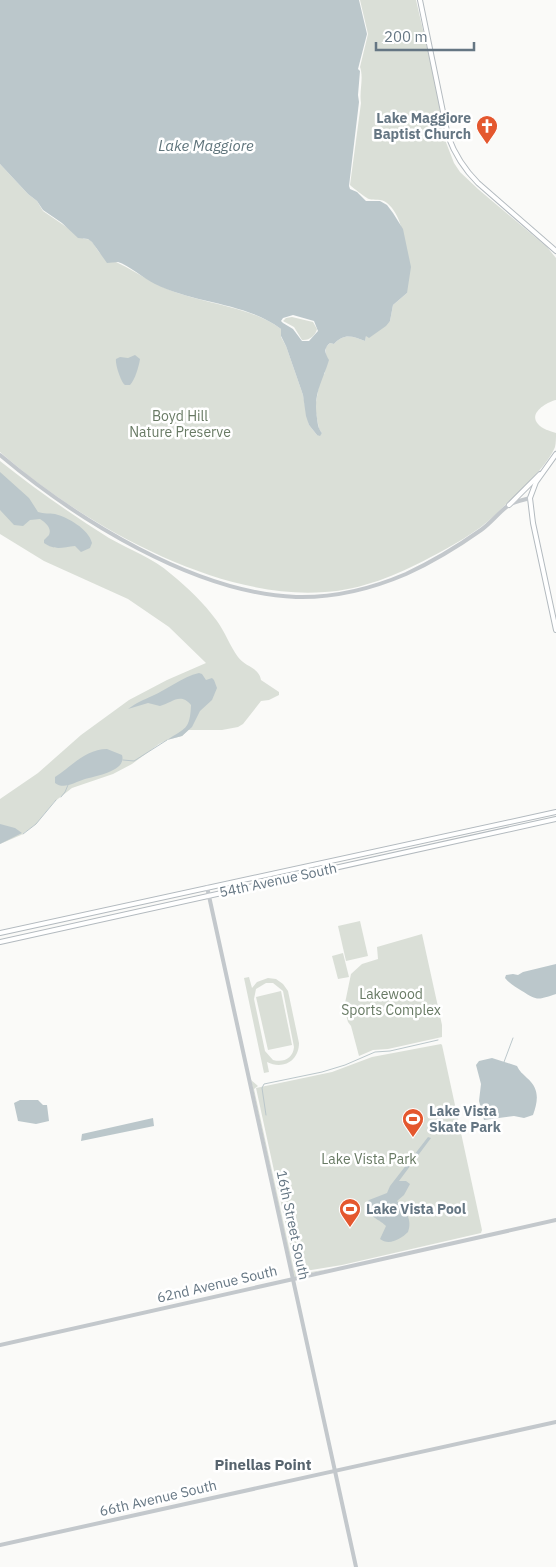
<svg xmlns="http://www.w3.org/2000/svg" width="556" height="1567" font-family="'IBM Plex Sans',sans-serif">
<rect width="100%" height="100%" fill="#fafaf8"/>
<!-- green -->
<g fill="#dadfd7" fill-rule="evenodd">
<path d="M360 0H416L439 99 442 132 454 163 460 172 478 189 547 247 556 258V400C547 402 528 413 538 424 542 429 550 431 556 433 556 437 556 443 555 447 546 469 512 498 495 515 476 533 452 546 429 558 397 575 361 590 325 592 217 601 79 522 0 452V164L28 194 37 201 43 211 84 239C94 238 94 247 100 253 104 257 111 259 116 262 129 268 141 276 153 282 193 305 244 302 281 329V337L286 346 303 395 309 425 317 435H320L322 433 319 429 315 408 320 379 325 373 326 347 330 343 334 344C344 333 352 336 365 341L366 335 390 321 393 305 407 293C405 267 409 221 387 203 381 198 375 201 369 199 366 198 352 187 350 185L361 103C359 91 364 78 360 67L368 34Z"/>
<path d="M292 317 313 322 317 329C316 335 309 341 302 340L294 327 283 321 286 318Z"/>
<path d="M0 461C35 489 71 514 109 538 130 550 153 558 171 574 188 588 204 603 217 621 225 632 230 646 238 657 245 667 259 667 261 680L279 692V695L269 700 261 701 243 724 238 727 222 730H188L182 736 167 740 159 744 132 764 113 774 72 788 54 802 36 824 21 835 0 844V799L38 773 81 735 129 700 167 680 206 663 169 627 128 599 44 561 0 534Z"/>
<polygon points="360,921 368,956 346,961 338,926"/>
<polygon points="422,934 442,1025 442,1037 388,1049 373,1050 359,1056 351,1026 348,1022 344,1008 351,974 362,964 378,959 377,947"/>
<polygon points="343,953 349,977 338,979 332,956"/>
<path d="M249 977 252 988 257 982 268 978 276 979 283 984 288 991 299 1043C299 1061 283 1070 267 1062L269 1072 264 1073 244 978ZM266 983H273L283 991 294 1047C293 1058 284 1063 273 1060L265 1051 254 999 256 989Z"/>
<polygon points="281,991 292,1045 268,1050 256,997"/>
<polygon points="441,1044 442,1045 482,1230 481,1233 342,1265 299,1272 295,1267 256,1088 332,1072 372,1057"/>
<polygon points="251,1080 258,1086 254,1089 294,1270 299,1274 329,1269 294,1277"/>
</g>
<!-- water -->
<g fill="#bbc7cb" fill-rule="evenodd">
<path d="M0 0H359L367 34 358 69 360 71 358 95 359 102 349 186 350 189 357 192 366 201H380L387 205 393 213 403 229 411 267 407 293 393 305 390 321 386 326 369 338 366 336 365 341C352 336 344 333 334 344L330 343C323 349 325 353 329 360 322 383 313 393 317 418 318 425 318 428 322 433L320 436 317 435 309 425 306 416 303 395 286 346 281 336V329C245 302 195 304 155 284 145 279 128 265 118 262 115 262 110 263 107 263L92 242 88 239 78 238 62 223 43 210 37 201 28 194 0 164ZM293 315 314 321 318 331 309 341H302L293 329 283 323 281 321 283 318Z"/>
<path d="M135 355 140 359C139 366 135 380 130 385H125C121 382 115 364 116 359L120 357 128 358Z"/>
<path d="M0 472 29 498 38 512C44 514 49 513 55 514 67 517 89 529 92 543L90 548 81 552 75 546C63 547 55 551 44 543V540L49 535C52 528 46 523 40 519L30 520 23 526 14 525 0 510Z"/>
<path d="M199 673 202 674 206 680 212 678 214 680 217 688 212 700 200 711 192 727 182 736 167 740C185 728 190 730 191 705 180 692 172 703 160 706L148 703 128 709C136 703 143 700 152 696 168 689 182 677 199 673Z"/>
<path d="M107 749 122 755C127 771 96 776 85 779 75 782 64 790 55 783V777C72 766 86 749 107 749Z"/>
<polygon points="0,824 15,828 22,833 0,844"/>
<path d="M556 964V994C537 1000 538 1001 522 991 516 987 510 984 505 978L506 975 513 974 518 975 523 972Z"/>
<path d="M492 1058 517 1066C520 1072 522 1073 527 1078 540 1089 538 1101 533 1115L524 1118 514 1116 484 1120 479 1101 481 1084 476 1065 479 1061Z"/>
<polygon points="20,1100 38,1100 43,1105 47,1105 49,1121 36,1124 18,1121 14,1103"/>
<polygon points="153,1118 154,1126 81,1141 82,1134"/>
<path d="M428 1137 431 1138 399 1181H406L410 1184 404 1195 397 1201C405 1209 413 1220 408 1232 401 1239 389 1246 380 1239L386 1226C377 1217 369 1219 367 1203L369 1200 387 1193 390 1186Z"/>
</g>
<g fill="none" stroke-linecap="round" stroke-linejoin="round">
<!-- stream -->
<g stroke="#bbc7cb" stroke-width="1">
<polyline points="123,760 134,761 167,740"/>
<polyline points="61,797 65,792 68,785"/>
<polyline points="23,834 36,824 56,800"/>
<polyline points="504,1062 513,1038"/>
<polyline points="266,1115 262,1088 264,1084 322,1072 345,1065 375,1052 390,1051 438,1040"/>
</g>
<!-- secondary casing -->
<g stroke="#b3babf" stroke-width="6">
<g id="secondary">
<path d="M420 0 448 136C455 155 464 169 478 183L556 251"/>
<polyline points="556,454 536,482 530,498 533,523 556,630"/>
<polyline points="509,505 540,474"/>
<polyline points="0,933 556,812"/>
<polyline points="0,942 556,819"/>
</g>
</g>
<!-- tertiary -->
<g stroke="#c3c8cc" stroke-width="4">
<path d="M0 455C76 519 194 593 296 597 334 598 371 589 406 574 432 562 457 547 481 530 491 523 499 512 509 505 515 501 524 500 530 498"/>
<polyline points="207,887 356,1567"/>
<polyline points="0,1345 556,1220"/>
<polyline points="0,1545 556,1422"/>
</g>
<!-- secondary -->
<use href="#secondary" stroke="#fff" stroke-width="4"/>
</g>
<!-- icons -->
<defs>
<g id="church-pin" transform="scale(1.125)"><path d="M0 17L-7.5 6A9.5 9.5 0 1 1 7.5 6Z" fill="#e4572e" stroke="#fff"/><path d="M-1.2-6h2.4v3.5h3.3v2.4h-3.3V6h-2.4V-.1h-3.3v-2.4h3.3Z" fill="#fff"/></g>
<g id="stadium-pin" transform="scale(1.125)"><path d="M0 17L-7.5 6A9.5 9.5 0 1 1 7.5 6Z" fill="#e4572e" stroke="#fff"/><path d="M0-5a6.5 5 0 1 0 0 10a6.5 5 0 1 0 0-10ZM-3.5-1.8h7v3.6h-7Z" fill="#fff"/></g>
</defs>
<g fill-rule="evenodd">
<use href="#church-pin" x="487" y="126"/>
<use href="#stadium-pin" x="413" y="1119"/>
<use href="#stadium-pin" x="350" y="1209"/>
</g>
<g text-anchor="middle" dominant-baseline="central" stroke-width="5" stroke-linejoin="round" paint-order="stroke">
<!-- poi labels -->
<g font-size="14" font-weight="bold" fill="#657683" stroke="#fff" text-anchor="start">
<text x="471" y="118" text-anchor="end">Lake Maggiore<tspan x="471" dy="16">Baptist Church</tspan></text>
<text x="429" y="1111">Lake Vista<tspan x="429" dy="16">Skate Park</tspan></text>
<text x="366" y="1209">Lake Vista Pool</text>
</g>
<!-- park labels -->
<g font-size="14" fill="#687a64" stroke="#fff">
<text x="180" y="416">Boyd Hill<tspan x="180" dy="16">Nature Preserve</tspan></text>
<text x="391" y="994">Lakewood<tspan x="391" dy="16">Sports Complex</tspan></text>
<text x="369" y="1159">Lake Vista Park</text>
</g>
<!-- street labels -->
<g font-size="14" fill="#657683" stroke="#fff">
<text transform="translate(278 880) rotate(-12)">54th Avenue South</text>
<text transform="translate(293 1225) rotate(78)">16th Street South</text>
<text transform="translate(217 1284) rotate(-13)">62nd Avenue South</text>
<text transform="translate(158 1498) rotate(-13)">66th Avenue South</text>
</g>
<!-- water labels -->
<g font-size="15" font-style="italic" fill="#60757c" stroke="#fff">
<text x="206" y="145">Lake Maggiore</text>
</g>
<!-- neighbourhood labels -->
<g font-size="15" font-weight="bold" fill="#57646e" stroke="#fff">
<text x="263" y="1464">Pinellas Point</text>
</g>
</g>
<!-- scale -->
<path d="M376 42v8h98v-8" fill="none" stroke="#657683" stroke-width="2.5"/>
<text x="384" y="42" font-size="15" fill="#657683" stroke="#ffffff" stroke-width="4" paint-order="stroke">200 m</text>
</svg>
